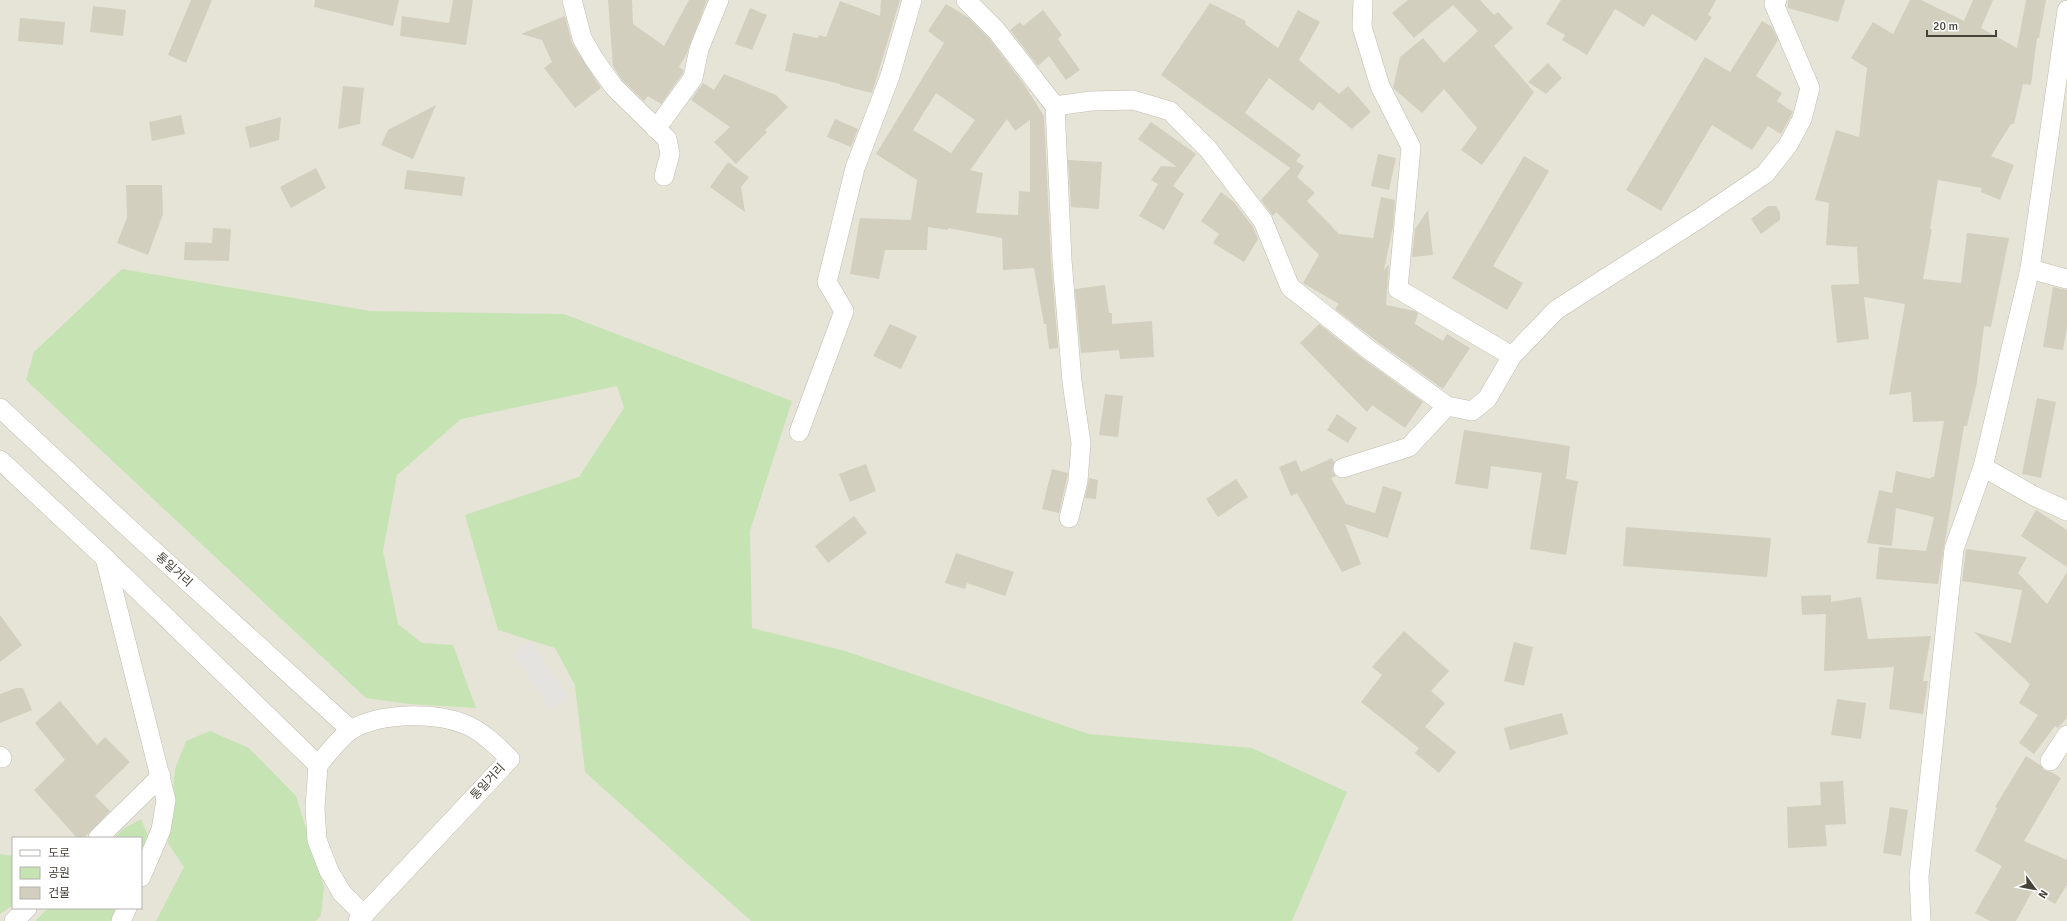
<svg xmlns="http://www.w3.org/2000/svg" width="2067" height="921" font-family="Signika,'Noto Sans KR',sans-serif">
<rect width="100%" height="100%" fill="#f2f1e8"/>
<!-- residential -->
<path fill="#e6e4d7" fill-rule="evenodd" d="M0 0H2067V921H0ZM13 838H141V908H13Z"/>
<!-- green -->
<g fill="#c6e3b4">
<polygon points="122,269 370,311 564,314 792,401 750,531 752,628 845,651 1089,734 1252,748 1347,792 1292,921 751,921 585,772 575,685 555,648 498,630 465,515 579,477 624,408 617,386 461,419 397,475 383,551 398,624 422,643 453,645 476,708 409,704 366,698 26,380 34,352"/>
<polygon points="210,731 249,748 296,796 324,887 321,915 316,921 156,921 184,867 168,843 175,769 186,741"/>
<polygon points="141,819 148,836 141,861 141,838 114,838 123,829"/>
<polygon points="0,854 13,856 13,905 0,914"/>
<polygon points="48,908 118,908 111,921 35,921"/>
</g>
<!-- parking -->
<polygon fill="#e4e3df" points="530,641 569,697 551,710 513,654"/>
<!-- building -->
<g fill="#d3cfbe" fill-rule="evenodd">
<polygon points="191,0 212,0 186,63 168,55"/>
<polygon points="315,0 399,0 393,26 314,7"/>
<polygon points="453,0 473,0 466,45 400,36 402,16 449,23"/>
<polygon points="608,0 632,0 633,24 664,46 689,0 707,0 687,53 679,67 683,70 683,73 661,104 648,96 644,101 622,80 613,66"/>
<polygon points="881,0 900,0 872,93 840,85 840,84 785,71 793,33 818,38 819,35 826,37 840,1 880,16"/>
<polygon points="1408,0 1480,0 1494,15 1498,12 1513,28 1494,46 1534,92 1482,165 1461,150 1477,128 1444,89 1422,113 1393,88 1400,57 1423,38 1444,63 1478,31 1453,5 1414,38 1392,13"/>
<polygon points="1561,0 1716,0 1708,15 1712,17 1696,41 1652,14 1644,27 1615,9 1587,55 1562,40 1565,35 1546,24"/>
<polygon points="1788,0 1845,0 1838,22 1788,8"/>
<polygon points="1910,0 1921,0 1964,21 1973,0 1993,0 1981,28 2017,48 2026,0 2046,0 2039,38 2037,38 2031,85 2023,84 2014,124 2011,124 1991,156 2014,165 2000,200 1981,192 1982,188 1938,180 1930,229 1932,229 1923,279 1961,283 1967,233 2009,238 1991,327 1984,326 1977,382 1967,426 1964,426 1938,584 1876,579 1879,547 1926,551 1934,517 1896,508 1892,546 1867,543 1879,490 1892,493 1896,471 1931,479 1931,477 1934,477 1944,421 1913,422 1911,392 1889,395 1905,304 1864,297 1869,339 1837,343 1831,285 1859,284 1857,247 1826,245 1829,203 1815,200 1836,130 1859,137 1867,68 1851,58 1873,22 1893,34"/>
<polygon points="1210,3 1246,21 1245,24 1278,48 1298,10 1320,22 1299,60 1339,94 1348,86 1371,112 1352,129 1319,102 1313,111 1269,78 1245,113 1301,155 1296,161 1304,166 1297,177 1315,193 1307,201 1339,234 1373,238 1381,197 1395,200 1393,226 1384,270 1389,264 1386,305 1415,311 1418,313 1415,324 1443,341 1447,334 1470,348 1443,389 1375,340 1335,309 1339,304 1303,283 1319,255 1276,212 1273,216 1261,200 1290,168 1161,75"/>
<path d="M946 4 969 18 988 37 1023 83 1044 116 1051 261 1058 348 1049 349 1046 324H1044L1034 268 1003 270 1002 238 948 228V230L928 227 927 250H885L879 279 850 274 860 218 911 220 917 180 876 154 944 43 928 31ZM936 93 975 120 951 153 913 130ZM1007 119 1015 131 1030 120V192L1019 191 1018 215 976 213 983 173 970 170Z"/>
<polygon points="93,6 126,10 123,36 90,32"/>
<polygon points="750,8 767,15 752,50 735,44"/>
<polygon points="1043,10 1062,35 1058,39 1080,70 1066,80 1049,56 1038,66 1010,30 1020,22 1023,26"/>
<polygon points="565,16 572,43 601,88 575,108 544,68 552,62 542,40 521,34"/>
<polygon points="20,18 65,22 63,45 18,41"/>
<polygon points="1762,21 1772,27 1778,40 1756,76 1782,93 1777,101 1793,112 1781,134 1768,126 1752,150 1712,125 1661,211 1626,190 1705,57 1730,72"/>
<polygon points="1548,63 1562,78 1546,94 1528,82"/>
<polygon points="724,74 776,95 788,107 765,130 767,132 736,164 714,142 730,127 691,100 703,83 714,90"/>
<polygon points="343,86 364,88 360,124 338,129"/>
<polygon points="436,105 413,159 381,145 388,130"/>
<polygon points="181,115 185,134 152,141 149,122"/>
<polygon points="281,117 279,140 250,148 245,127"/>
<polygon points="835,119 858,129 851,147 827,137"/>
<polygon points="1151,122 1196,154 1173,186 1184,194 1164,230 1139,216 1158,184 1151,180 1161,166 1177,167 1138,139"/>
<polygon points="1378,154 1396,158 1389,190 1371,186"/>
<polygon points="1524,156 1549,171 1493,266 1523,283 1507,310 1452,278"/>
<polygon points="1068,160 1102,162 1099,209 1071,207"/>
<polygon points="728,162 749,177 741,187 745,212 710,187"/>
<polygon points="316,168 326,188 291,208 280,187"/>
<polygon points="407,170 465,177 462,196 404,189"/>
<polygon points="126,185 162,185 163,214 148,255 117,243 127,218"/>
<polygon points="1221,192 1234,202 1253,227 1258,239 1244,262 1213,243 1219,234 1201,221"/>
<polygon points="1768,206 1776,206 1780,213 1780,220 1761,234 1751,219"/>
<polygon points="1428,210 1433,255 1412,257 1415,229"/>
<polygon points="213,228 231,229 229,261 184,260 185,242 212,243"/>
<polygon points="1105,285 1109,313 1112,313 1112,324 1152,321 1154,357 1120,359 1119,350 1081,353 1075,289"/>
<polygon points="2053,287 2067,290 2067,327 2063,350 2043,347"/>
<polygon points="890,324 917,336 901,369 873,356"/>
<polygon points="1319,324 1362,358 1423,402 1405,428 1372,405 1367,412 1300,343"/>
<polygon points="1105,394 1123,396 1118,437 1099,435"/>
<polygon points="2037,398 2056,402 2041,478 2022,474"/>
<polygon points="1337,414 1357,428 1348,443 1327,430"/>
<polygon points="1464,430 1570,446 1566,479 1578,481 1566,555 1530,549 1542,473 1491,466 1488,489 1455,484"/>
<polygon points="1332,458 1334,462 1332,471 1336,476 1331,478 1346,504 1375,513 1383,486 1402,492 1388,538 1345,524 1361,564 1342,572 1297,493 1291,496 1279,467 1296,460 1301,472"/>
<polygon points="866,464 876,491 850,502 839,474"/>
<polygon points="1052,469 1068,473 1059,513 1042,509"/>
<polygon points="1089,478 1098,480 1096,499 1085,498"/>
<polygon points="1236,479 1248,497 1218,517 1206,499"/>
<polygon points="2036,510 2067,530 2067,567 2021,536"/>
<polygon points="854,516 867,533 828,563 815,546"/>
<polygon points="1626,527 1771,538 1767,577 1623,566"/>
<polygon points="1966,549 2027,557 2018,573 2047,604 2067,572 2067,718 2058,728 2055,726 2034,754 2019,743 2038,715 2019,703 2030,684 1974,632 2011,643 2022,590 1962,581"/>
<polygon points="956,553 1014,572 1005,596 967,583 965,589 945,583"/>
<polygon points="1831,595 1831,602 1861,597 1868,639 1931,636 1923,681 1928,681 1923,714 1889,709 1894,667 1824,671 1826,614 1802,615 1801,596"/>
<polygon points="0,615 22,645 0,662"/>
<polygon points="1404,631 1449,671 1431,691 1445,703 1425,727 1456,752 1439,773 1415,753 1419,748 1361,702 1382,675 1372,667"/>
<polygon points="1514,642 1533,647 1524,686 1504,681"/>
<polygon points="16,688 23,688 32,710 0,723 0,694"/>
<polygon points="1837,699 1866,703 1861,739 1831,735"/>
<polygon points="60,701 97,745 105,737 130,762 95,796 110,811 84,838 77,838 34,790 65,760 35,723"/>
<polygon points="1562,713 1568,734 1510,750 1504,728"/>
<polygon points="2026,756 2040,765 2044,770 2051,772 2061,778 2024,841 2067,860 2067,885 2055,904 2033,890 2016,921 1990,921 1975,913 2002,866 1975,851 1997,808 1995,807"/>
<polygon points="1843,781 1846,824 1825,825 1827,846 1788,848 1787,807 1821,805 1820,782"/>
<polygon points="1890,807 1908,810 1901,856 1883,853"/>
</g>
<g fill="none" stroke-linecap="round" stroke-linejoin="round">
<!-- street casing -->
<g stroke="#c0bdae" stroke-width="20">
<g id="street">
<polyline points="572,0 582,38 594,59 614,87 667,139 670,154 664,176"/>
<polyline points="966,0 996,30 1055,106 1091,101 1133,100 1170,111 1208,149 1263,221 1290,287 1368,349 1447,406"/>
<polyline points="1363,0 1362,27 1380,86 1411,147 1398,289 1512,356"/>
<polyline points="1055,106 1062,260 1072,382 1081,443 1078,481 1069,518"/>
<polyline points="656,129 693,78 699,49 719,0"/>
<polyline points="2030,269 2067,279"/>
<polyline points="0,408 133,532 351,730"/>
<polyline points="799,432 844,311 827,282 855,168 890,76 912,0"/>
<polyline points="0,460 105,558 318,765 315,808 317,840 329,871 342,893 364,915"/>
<polyline points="1983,467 2034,496 2067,511"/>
<polyline points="1343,468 1409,447 1447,406 1472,411 1487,399 1512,356 1556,310 1700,218 1765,174 1788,145 1802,119 1810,88 1774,4 1777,0"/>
<polyline points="105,558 166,800 161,830 141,877"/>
<polyline points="0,756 2,758"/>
<polyline points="2050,761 2067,735"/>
<path d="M318 765C327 755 340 737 351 730 380 712 436 712 467 725 484 733 497 746 510 759L358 921"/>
<polyline points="98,838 161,776"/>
<polyline points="14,921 27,908"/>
<polyline points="121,921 127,908"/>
<polyline points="1921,921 1919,877 1954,549 1983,467 2030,269 2067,10"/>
</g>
</g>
<!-- street -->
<use href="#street" stroke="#fff" stroke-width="19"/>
</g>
<g text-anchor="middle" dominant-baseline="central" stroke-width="4" stroke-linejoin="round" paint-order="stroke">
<!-- street labels -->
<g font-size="12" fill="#454237" stroke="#fff">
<text transform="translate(174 570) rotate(42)">통일거리</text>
<text transform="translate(488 782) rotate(-47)">통일거리</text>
</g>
</g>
<!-- legend -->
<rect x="12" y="837" width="130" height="72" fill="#ffffff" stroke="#b5b3af"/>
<rect x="20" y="850" width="20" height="6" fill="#ffffff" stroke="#b5b3af"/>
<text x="48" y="857" font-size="12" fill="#454237">도로</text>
<rect x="20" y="867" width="20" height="12" fill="#c6e3b4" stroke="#b5b3af"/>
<text x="48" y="877" font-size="12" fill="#454237">공원</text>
<rect x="20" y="887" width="20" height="12" fill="#d3cfbe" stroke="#b5b3af"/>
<text x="48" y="897" font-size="12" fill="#454237">건물</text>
<!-- north arrow -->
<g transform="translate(2035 889) rotate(122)" stroke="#ffffff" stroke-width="3" paint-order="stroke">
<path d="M0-3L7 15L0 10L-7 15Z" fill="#454237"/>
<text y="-6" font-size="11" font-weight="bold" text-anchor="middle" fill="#454237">N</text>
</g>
<!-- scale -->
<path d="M1927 30v6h69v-6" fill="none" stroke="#454237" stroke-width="2"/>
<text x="1933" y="30" font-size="12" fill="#454237" stroke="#ffffff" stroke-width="3" paint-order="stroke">20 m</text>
</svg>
